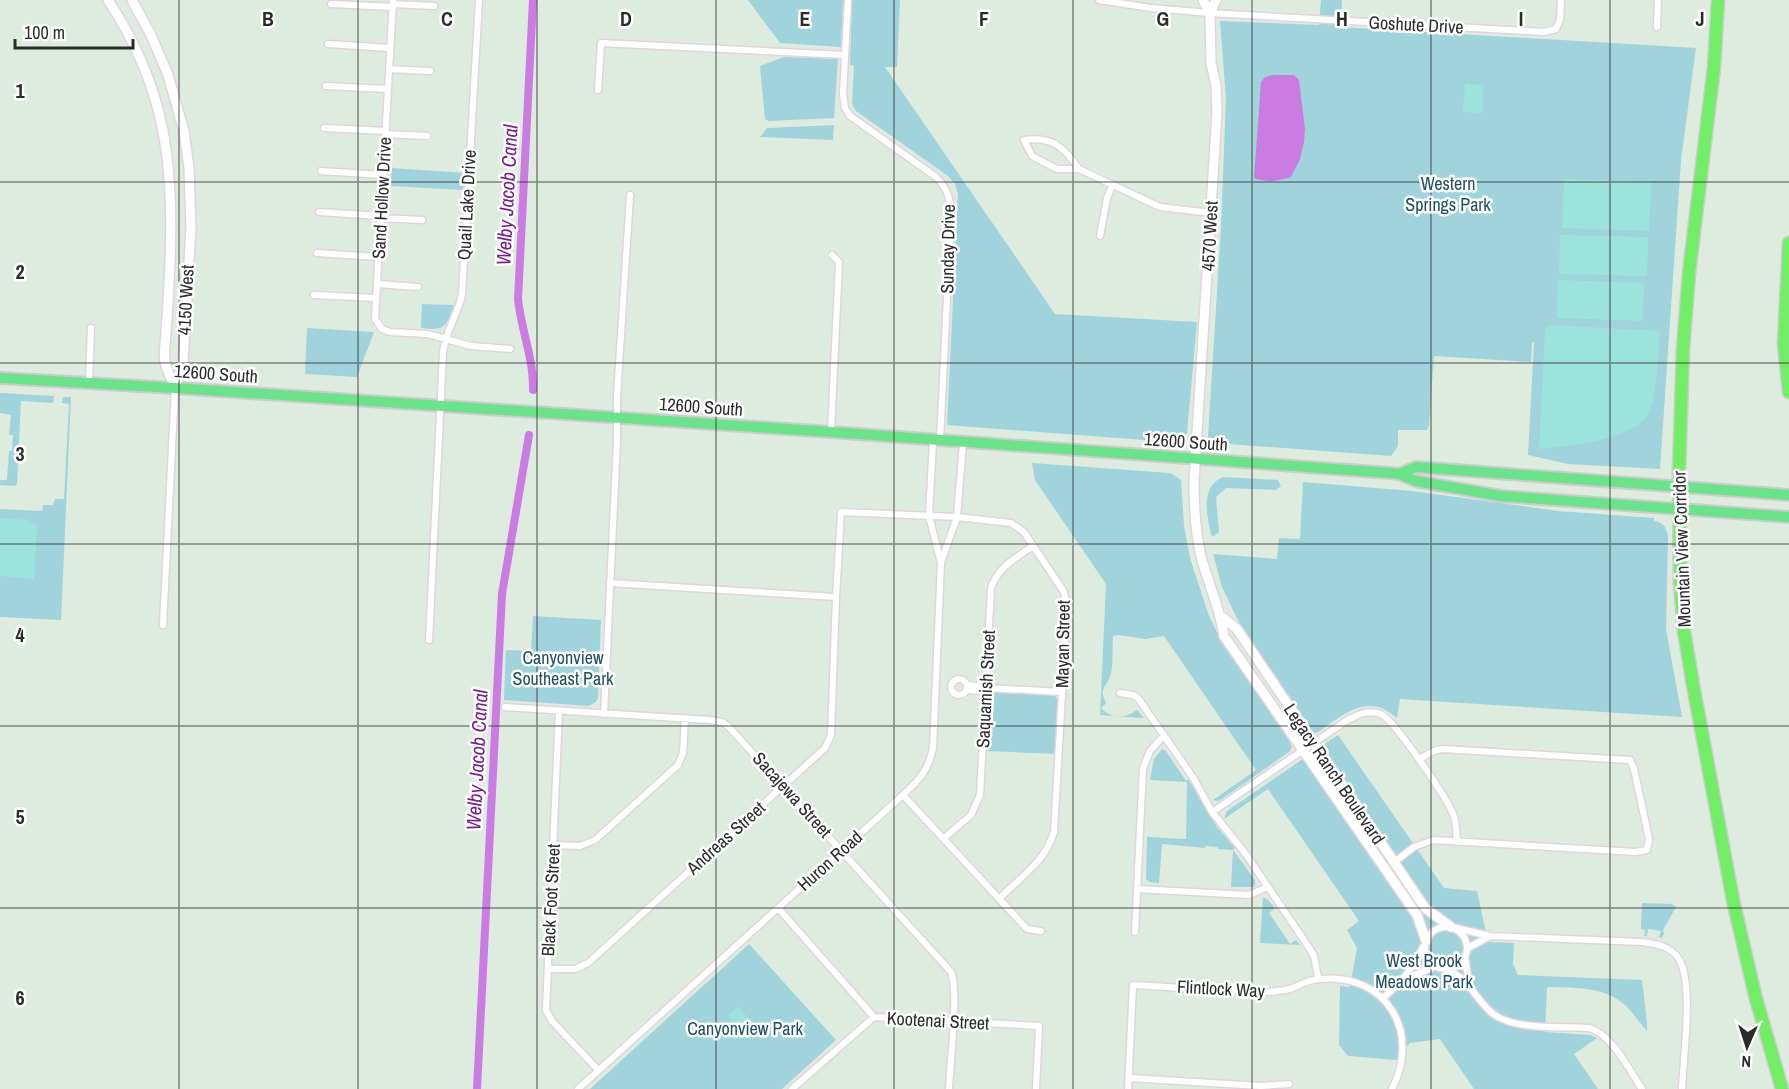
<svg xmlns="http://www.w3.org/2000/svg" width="1789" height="1089" font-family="'Archivo Narrow',sans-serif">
<rect width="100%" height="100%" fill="#deebdf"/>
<!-- green -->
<path fill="#a0d3dc" d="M748,0H845L843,3L841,47L780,43Z
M852,0H900L897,67H885L1055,314L1197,322L1187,433C1183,440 1179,441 1171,442L947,425L958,194L955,184L948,176L856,111L852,104L854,66L850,65Z
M1321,0H1342L1341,27L1696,48L1681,160L1660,469L1568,464L1528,455L1534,343L1532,342L1531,362L1434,356L1429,426L1427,430H1398V446L1391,456L1215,443L1208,437L1221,228L1226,98L1220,21L1319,25Z
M784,57L838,59L834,118L769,121L765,119L760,66Z
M834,125L833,140L760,137L767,128Z
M392,168L465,173L464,190L390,186Z
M422,304L454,305C446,327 445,331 421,328Z
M307,328L374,332L357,377L305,374Z
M0,393L54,396L53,403L21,401L17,484L15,486L0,485V480H7L9,451H12L13,435H9L11,415L0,413Z
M63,397H71L61,620L0,617V509L42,511L43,505H53L55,499H64L69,404L62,403Z
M1032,463L1170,473L1181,480L1184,526L1190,558L1209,616L1219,636L1290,742L1292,747L1289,752L1219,801L1213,800L1256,770L1164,636L1145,639L1119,635L1113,636C1112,648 1114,665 1110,676C1107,687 1098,688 1106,703L1101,708C1112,719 1125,719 1137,710L1144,718L1100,715L1106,584L1035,480Z
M1223,477L1278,480L1281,486L1276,490L1226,488L1216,497L1219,532L1213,537L1211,535C1207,515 1200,486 1223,477Z
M1303,482L1412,491L1558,511L1654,518V521C1663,522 1666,527 1668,536L1666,629L1682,717L1400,699L1397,718C1367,692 1345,714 1318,732L1314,733L1241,627L1222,587L1213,554L1277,559L1279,538L1300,539Z
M533,616L601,620L598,698L596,702L589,706L504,700L506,650L531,651Z
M993,692L1055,696L1058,700L1056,754L987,751L989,697Z
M1338,735L1444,888L1477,891L1488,942L1514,943L1513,964L1518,975L1642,980L1647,1022V1031C1640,1023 1633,1013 1625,1005C1603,986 1575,988 1547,987L1545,1032L1590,1035L1597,1038L1574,1054L1598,1089H1474L1440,1039L1410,1043L1396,1060L1348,1056L1339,1045L1340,986L1350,987L1357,948L1347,930L1359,921L1268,789L1224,819L1227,811Z
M1162,749L1166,751L1186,781L1188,779L1217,827L1235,848L1233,850L1255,880V885L1253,887H1231L1233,850L1218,849L1217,847L1205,846V848L1162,844L1159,883L1150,882L1146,879L1147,837L1186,839L1187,782L1150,780L1154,759Z
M1263,897L1268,900L1275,908L1269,913L1290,944L1296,940L1300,945L1260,943Z
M1642,903L1672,904L1676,907L1663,930L1664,934L1662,938L1659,937L1661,931L1648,929L1647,936H1644L1645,930L1641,929Z
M749,944L836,1040L782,1089H590Z"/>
<!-- pitch -->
<path fill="#9de3dd" d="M1465,84L1484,85L1482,113L1463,112Z
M1564,179L1651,182L1649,231L1562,228Z
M1560,235L1648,237L1647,276L1559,274Z
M1558,280L1644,283L1643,321L1557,318Z
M1550,325L1660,331C1658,352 1657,398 1648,414C1632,441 1566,446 1539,449L1545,330Z
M0,518L29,520L37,527L34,579L0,576Z
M738,1007L757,1027L746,1037L728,1016Z"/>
<!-- water -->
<path fill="#ca7ce3" d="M1273,75H1294L1299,80L1305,129L1304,142L1300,159L1291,177C1278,181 1267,183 1254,178L1261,82L1265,77Z"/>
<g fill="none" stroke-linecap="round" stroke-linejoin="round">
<!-- canal -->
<path stroke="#ca7ce3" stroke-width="8" d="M533,390C534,359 521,330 518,299L533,0
M477,1089L502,594L529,435"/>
<defs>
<path id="street" d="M393,0L375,319L382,329L390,332L428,334L471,346L510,349
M848,0L843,94L845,108L850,116L936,177C948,189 951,200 951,217L940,440
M1099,0L1151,8L1210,13L1544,32L1556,29L1560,19L1561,0
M331,4L393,7
M393,4L434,6
M1657,27L1658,0
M328,44L390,48
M389,69L430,71
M326,86L388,89
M598,90L601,43L845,55
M324,128L386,131
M385,134L427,136
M1079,169C1064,147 1052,136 1024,140L1032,156L1057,169H1079L1160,207L1212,213
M321,171L383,175
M319,212L381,216
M380,218L422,220
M1100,236L1107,198L1113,184
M317,253L378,257
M377,284L418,287
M314,295L376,298
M89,383L91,328
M831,432L839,262L832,255
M941,562L957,517L963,443
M610,583L836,597
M163,625L175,388
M429,640L443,353C445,331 458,315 462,294L479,0
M951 687a8 8 0 1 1 16 0a8 8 0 1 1-16 0Z
M967,685L979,686L986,688L1062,692
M967,690L980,691L986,688
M1120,693L1133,695L1138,698L1194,779L1212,812L1245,853L1310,949L1314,956L1318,978
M505,707L709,720L722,722L729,727L951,972C959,990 950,1065 949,1089
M559,711L546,1010L552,1021L598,1070
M604,714L617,441V397L630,195
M903,795L1027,929L1041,931
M1212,812L1346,721C1357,715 1368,709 1381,714C1394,720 1447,798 1453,814C1457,822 1456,833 1457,842
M944,838L971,815L980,795L991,588C998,567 1016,558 1033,546
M553,845L580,846L595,840L678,765L683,753L685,719
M1393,863L1414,847L1433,840L1635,852L1647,850L1649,839L1634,769L1630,760L1443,749L1436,750L1419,759
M1137,889L1249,895L1268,887
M778,908L874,1017L1039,1026L1036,1089
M1425 948a21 21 0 1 1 42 0a21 21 0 1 1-42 0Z
M1456,928L1490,936L1642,942C1656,944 1671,946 1679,959C1694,984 1683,1059 1682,1089
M1135,932L1143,768L1150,751L1164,735
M1468,948L1490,936
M1465,957L1469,985
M548,969H575L588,963L825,748L831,735L836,597L841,512L957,517L1011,523L1024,532L1064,592L1067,607L1054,832C1044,864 1021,876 999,899
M1444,969C1467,975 1475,999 1492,1013C1514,1031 1562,1026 1589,1028C1611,1033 1630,1071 1642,1089
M1403,980L1436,966
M1383,998C1400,984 1414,967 1423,947
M1129,1078L1261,1086L1289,1084
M578,1089L903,795C920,779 928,771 933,748L941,563L929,516L933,441
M792,1089L874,1017
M1128,1089L1133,985C1176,987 1220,992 1262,992C1271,992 1281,991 1290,989C1300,985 1310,979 1320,979C1387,973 1421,1032 1392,1089"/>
<path id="secondary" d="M108,0C165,86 174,162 170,262C169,285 168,308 166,331C166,340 163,353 165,362C167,371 172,380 175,388
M132,0L151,35L168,75L184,131L189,168L191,228L183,362L175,388
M1203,0L1210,13L1211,63L1216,85L1217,112L1194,481C1194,507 1195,534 1202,560C1209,585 1220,609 1224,636L1417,915L1426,941
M1210,13L1216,0
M1221,616L1237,629L1425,908L1451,927"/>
<path id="primary" d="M0,378L175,388L831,432L1390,473L1399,474L1416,481L1501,496L1789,517
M1399,474L1416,467L1789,495"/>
<path id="highway" d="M1718,0L1714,67L1689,273L1683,349L1679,471L1680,582L1684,631L1693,685L1733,900L1755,995L1782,1089
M1789,243L1784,344L1789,392"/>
</defs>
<!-- street casing -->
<use href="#street" stroke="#e2d4de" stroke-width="9"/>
<!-- secondary casing -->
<use href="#secondary" stroke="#e2d4de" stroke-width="12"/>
<!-- primary casing -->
<use href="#primary" stroke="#ccc" stroke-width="14"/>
<!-- highway casing -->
<use href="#highway" stroke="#ccc" stroke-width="15"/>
<!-- street -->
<use href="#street" stroke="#fff" stroke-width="6"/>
<!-- secondary -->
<use href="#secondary" stroke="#fff" stroke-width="9"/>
<!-- primary -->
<use href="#primary" stroke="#6ce38a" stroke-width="10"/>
<!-- highway -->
<use href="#highway" stroke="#71ee66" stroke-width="12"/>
</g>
<!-- grid -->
<path fill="none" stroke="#2b2b2b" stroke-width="1.5" stroke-opacity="0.55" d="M179,0V1089M358,0V1089M537,0V1089M716,0V1089M894,0V1089M1073,0V1089M1252,0V1089M1431,0V1089M1610,0V1089M0,182H1789M0,363H1789M0,544H1789M0,726H1789M0,908H1789"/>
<g text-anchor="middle" stroke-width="5" stroke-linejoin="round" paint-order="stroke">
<!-- street labels -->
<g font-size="18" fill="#2b2b2b" stroke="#fff">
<text transform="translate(1416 25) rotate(3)" y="6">Goshute Drive</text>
<text transform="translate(382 198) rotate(-87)" y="6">Sand Hollow Drive</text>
<text transform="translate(467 205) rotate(-87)" y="6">Quail Lake Drive</text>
<text transform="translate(1210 236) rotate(-87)" y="6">4570 West</text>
<text transform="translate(948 249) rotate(-89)" y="6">Sunday Drive</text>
<text transform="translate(186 300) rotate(-87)" y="6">4150 West</text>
<text transform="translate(216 374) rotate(4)" y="6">12600 South</text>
<text transform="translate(701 407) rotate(4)" y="6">12600 South</text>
<text transform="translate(1186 442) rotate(4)" y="6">12600 South</text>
<text transform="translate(1682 549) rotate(-92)" y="6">Mountain View Corridor</text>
<text transform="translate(1063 644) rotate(-89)" y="6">Mayan Street</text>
<text transform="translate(986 689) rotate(-87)" y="6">Saquamish Street</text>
<text transform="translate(1334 774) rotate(56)" y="6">Legacy Ranch Boulevard</text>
<text transform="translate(792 795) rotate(48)" y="6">Sacajewa Street</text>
<text transform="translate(726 838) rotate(-42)" y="6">Andreas Street</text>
<text transform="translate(830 861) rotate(-42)" y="6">Huron Road</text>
<text transform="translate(551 900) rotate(-87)" y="6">Black Foot Street</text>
<text transform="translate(1221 989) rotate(3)" y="6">Flintlock Way</text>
<text transform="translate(938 1021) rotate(3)" y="6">Kootenai Street</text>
</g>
<!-- park labels -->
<g font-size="18" fill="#214f61" stroke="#fff">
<text x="1448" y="190">Western<tspan x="1448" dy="21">Springs Park</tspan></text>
<text x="563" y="664">Canyonview<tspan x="563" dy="21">Southeast Park</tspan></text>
<text x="1424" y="967">West Brook<tspan x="1424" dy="21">Meadows Park</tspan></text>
<text x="745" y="1035">Canyonview Park</text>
</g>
<!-- water labels -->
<g font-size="20" font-style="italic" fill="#7c1b8f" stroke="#fff">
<text transform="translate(507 195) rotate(-87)" y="7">Welby Jacob Canal</text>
<text transform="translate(477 760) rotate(-87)" y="7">Welby Jacob Canal</text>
</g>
</g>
<g font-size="20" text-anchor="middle" font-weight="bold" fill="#2b2b2b" stroke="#fff" stroke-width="5" stroke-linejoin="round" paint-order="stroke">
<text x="268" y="26">B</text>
<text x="447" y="26">C</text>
<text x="626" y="26">D</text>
<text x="805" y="26">E</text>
<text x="984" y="26">F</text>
<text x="1163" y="26">G</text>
<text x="1342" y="26">H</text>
<text x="1521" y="26">I</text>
<text x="1700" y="26">J</text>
<text x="20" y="98">1</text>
<text x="20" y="279">2</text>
<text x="20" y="461">3</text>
<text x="20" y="642">4</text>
<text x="20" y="824">5</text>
<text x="20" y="1005">6</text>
</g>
<!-- north arrow -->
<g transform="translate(1747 1047) rotate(183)" stroke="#ffffff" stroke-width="4.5" paint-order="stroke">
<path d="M0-4.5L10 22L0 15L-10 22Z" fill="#2b2b2b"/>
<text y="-9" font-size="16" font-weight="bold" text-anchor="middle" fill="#2b2b2b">N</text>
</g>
<!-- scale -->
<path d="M15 39v9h118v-9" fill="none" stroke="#2b2b2b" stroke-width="3"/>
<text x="24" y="39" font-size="18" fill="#2b2b2b" stroke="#ffffff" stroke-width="4.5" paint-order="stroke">100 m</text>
</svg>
